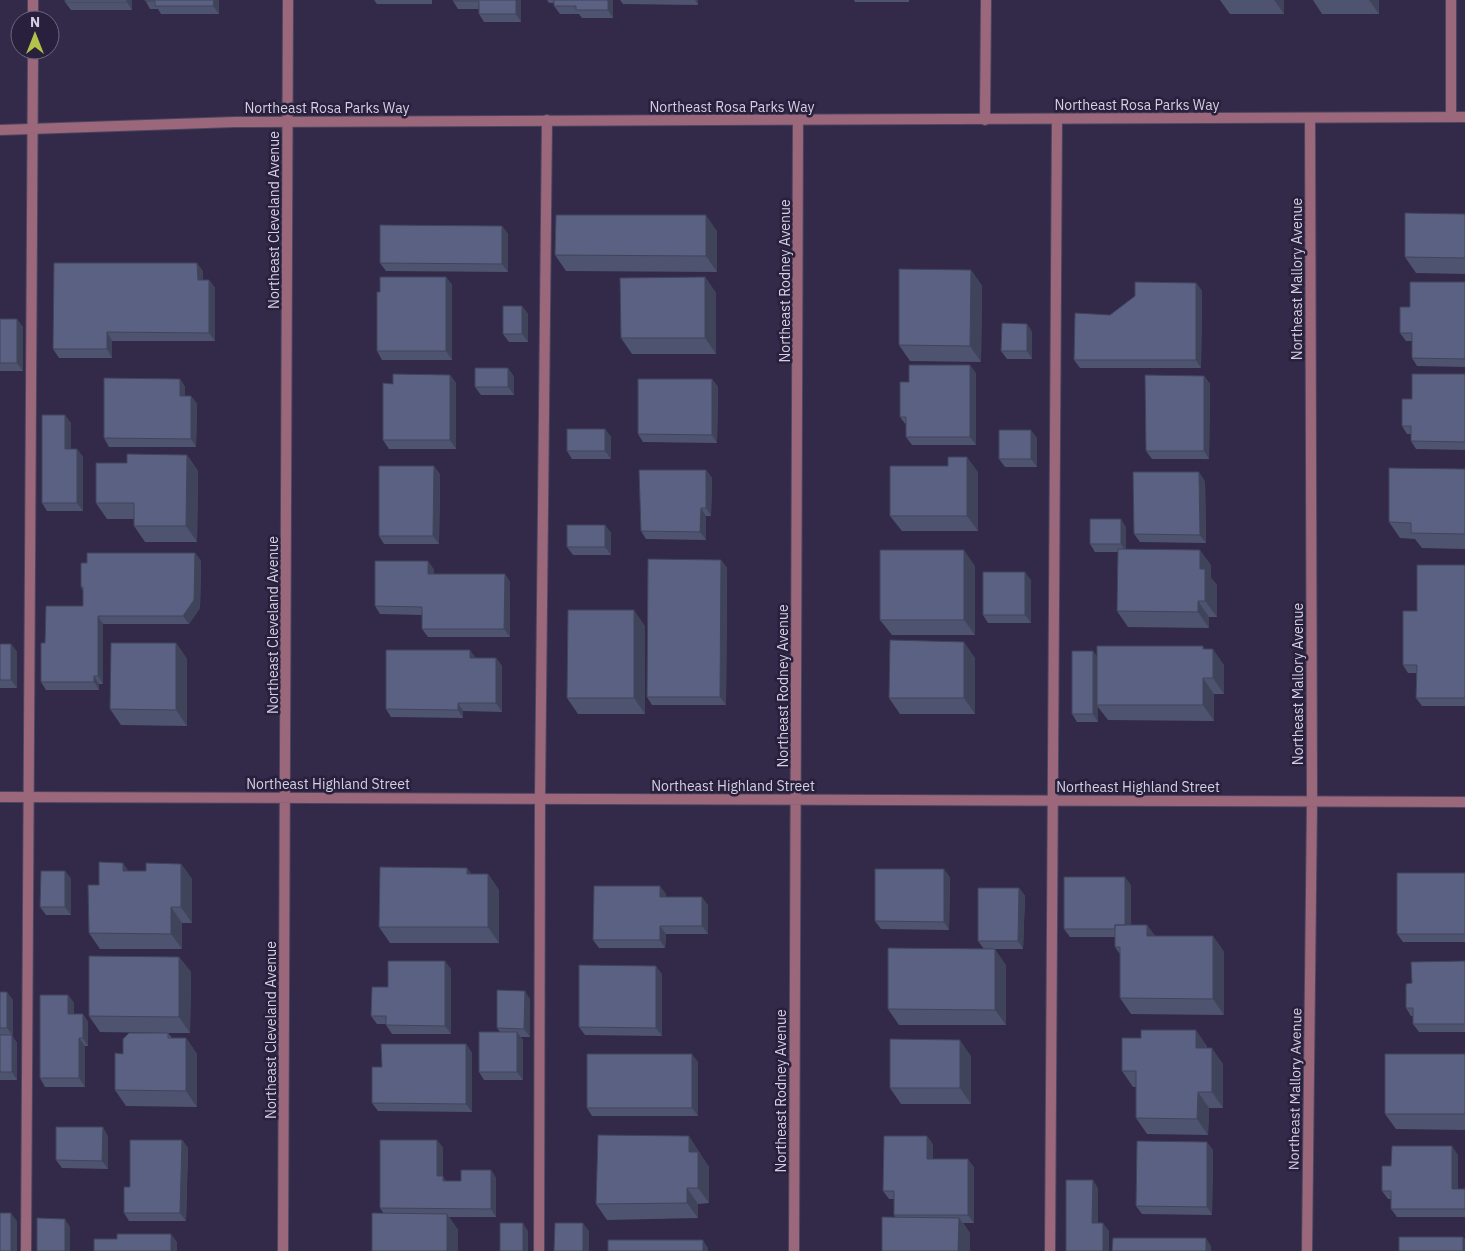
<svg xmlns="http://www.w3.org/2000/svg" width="1465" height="1251" font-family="'IBM Plex Sans',sans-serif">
<rect width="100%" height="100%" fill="#322a48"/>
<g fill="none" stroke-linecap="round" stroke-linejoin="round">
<defs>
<path id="service" d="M33,20V0
M26,1251L33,50
M539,1251L540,798L547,120
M1050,1251L1057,119"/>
<path id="minor" d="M1451,117V0
M985,120L986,0
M0,797L1465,802
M283,1251L288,0
M794,1251L798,120
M1307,1251L1312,801L1310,118"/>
<path id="tertiary" d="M0,130L235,122L1465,117"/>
</defs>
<!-- service casing -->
<use href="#service" stroke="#4c4561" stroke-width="12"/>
<!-- minor casing -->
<use href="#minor" stroke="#4c4561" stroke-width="12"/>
<!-- tertiary casing -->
<use href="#tertiary" stroke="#4c4561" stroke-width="12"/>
<!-- service -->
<use href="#service" stroke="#9a687a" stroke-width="10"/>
<!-- minor -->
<use href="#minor" stroke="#9a687a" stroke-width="10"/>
<!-- tertiary -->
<use href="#tertiary" stroke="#9a687a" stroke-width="10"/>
</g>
<!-- wall -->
<path fill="#4e5370" d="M132,0V10H71L65,2Z
M145,0H219V14H161L158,9H150Z
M374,0H432V4H377Z
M521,0V22H484L479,14V9H458L453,1Z
M547,0H613V18H582L579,14H560L554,6V3H549Z
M620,0H698V5L623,4Z
M854,0H909V2H855Z
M1220,0H1284V14H1230Z
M1313,0H1379V14H1322Z
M1465,214V274L1416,273L1405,257Z
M502,226L508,234V272L386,271L380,263Z
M717,231V272L566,271L555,255Z
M971,270L982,286L981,362L910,361L899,345Z
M203,271V280H209L215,288V341H112V358H59L53,349Z
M446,277L452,285V360H382L377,351L380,292Z
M705,277L716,293V354H632L621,338Z
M1465,282V367L1417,366L1412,358V341H1406L1400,333L1410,307Z
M1196,283L1202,291L1201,368H1080L1074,360Z
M522,306L528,314V342H509L503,334Z
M0,319L23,327V371H0Z
M1027,324L1032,332V359H1007L1001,351Z
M508,368L514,377V395H481L475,387Z
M976,373V445H912L906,437V425L900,417L909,382Z
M1465,374V450L1416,449L1411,441V434H1407L1402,426L1412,399Z
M450,375L456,383V449H389L383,440L393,384Z
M1204,376L1210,384L1209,459H1152L1146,451Z
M180,379L185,387V396H191L197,404L196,447H109L104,438Z
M712,379L718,387L717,443L643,442L638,434Z
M71,423V449H77L83,457V511H47L42,503Z
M605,429L611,437V459H572L567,451Z
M1037,438V467H1005L999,459Z
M187,455L198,471L197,542H145L134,526V519H107L96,503L127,463Z
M948,466L978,472V531H902L890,516Z
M1465,469V549L1422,548L1415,539L1400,538L1389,522Z
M706,470L712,478L711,516H706V540L646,539L641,531Z
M440,474L439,544H384L379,536Z
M1205,481L1206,543L1140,542L1134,534Z
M605,525L611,533V555H573L567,547Z
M1126,527V549L1211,565V578L1217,585V617H1209V628L1128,627L1117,611L1118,552H1095L1090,544Z
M195,553L201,561L200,608L189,624H103V684H99V690H46L41,682L45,643L83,606V591L81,587L87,563Z
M721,560L727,568L726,705H652L647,697Z
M428,561L434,570V574H505L510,582V637H428L422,629V615L380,614L375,606Z
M1465,565V706H1422L1416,698V673H1408L1403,665L1417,611Z
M975,566V635H892L880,620Z
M1031,580V623H988L983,615Z
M645,626V714H578L567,698Z
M176,643L187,659V726L121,725L110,709Z
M0,644H11L17,652V688H0Z
M1203,646L1204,649L1224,665V694H1214V721L1108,720L1098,707V722H1077L1072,714L1093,651L1097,657Z
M476,658H496L502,666V712L463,711V718L391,717L386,709Z
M975,658V714H900L889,698Z
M181,864L192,879V923H182V949H100L89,933L99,885L129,871H146Z
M467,868L471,874H488L499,890V943H390L379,927Z
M65,871L71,879V915H46L40,907Z
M1465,873V942H1403L1397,934Z
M950,877L949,930L881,929L875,921Z
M1131,885V925H1147L1155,936H1213L1224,952V1015L1131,1014L1120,998V954L1115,947V937H1070L1064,929Z
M1019,888L1025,896L1023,949H984L978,941Z
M666,894V897L708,905V934H666L665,948H599L593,940Z
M179,957L191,972L190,1033H168L172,1038H186L197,1054V1107L126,1106L115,1090L161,1033L100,1032L89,1016Z
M1465,961V1032H1419L1413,1024V1016H1411L1406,1008L1412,983Z
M1006,965V1025H899L888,1009Z
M451,969V1034H392L386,1025V1024H377L371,1016L388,987Z
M662,974V1036L585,1035L579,1027Z
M0,992L13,1000L12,1036L17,1043V1080H0Z
M68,995L74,1003V1014H83L88,1022V1046H85V1087H45L40,1078Z
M530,999V1037H520L523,1040V1080H484L479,1072L500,1032L497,1028Z
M466,1044L472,1053V1112L378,1111L372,1103L382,1067Z
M1207,1046V1048L1223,1064V1108H1209L1208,1135L1147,1134L1136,1118V1087H1133L1122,1071Z
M1465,1054V1130L1396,1129L1385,1114Z
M971,1056V1104H901L890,1088Z
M698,1062V1116H592L587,1108Z
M108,1136V1169L62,1168L56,1160Z
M182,1140L188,1148L186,1221H129L124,1213L130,1187Z
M437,1140L443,1148V1177L446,1181H461L491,1170L496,1178V1217H449L458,1230V1251H372L384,1214L380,1208Z
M933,1144V1159L974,1167V1223H963L970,1233L895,1217L894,1215V1199H889L883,1191Z
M1213,1150L1212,1215L1142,1214L1136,1206Z
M700,1152V1154L709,1167V1203L698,1204V1218L607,1220L596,1204Z
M1458,1155V1189H1465V1217H1397L1391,1209V1199H1388L1382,1191L1391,1166Z"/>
<!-- shaded-wall -->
<path fill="#40445b" d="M127,0H132V10L127,2Z
M214,0H219V14L213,6Z
M516,0H521V22L516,14Z
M608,0H613V18L608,10Z
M695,0H698V5Z
M1274,0H1284V14Z
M1369,0H1379V14Z
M706,215L717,231V272L706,256Z
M502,226L508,234V272L502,264Z
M197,263L203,271V288L198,280Z
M971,270L982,286L981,362L970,346Z
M446,277L452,285V360L446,351Z
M705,277L716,293V354L705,338Z
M209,280L215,288V341L209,333Z
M1196,283L1202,291L1201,368L1196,360Z
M522,306L528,314V342L522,334Z
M17,319L23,327V371L17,363Z
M1027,324L1032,332V359L1027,351Z
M107,332L112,341V358L107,349Z
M970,365L976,373V445L970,437Z
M508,368L514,377V395L508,387Z
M450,375L456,383V449L450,440Z
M1204,376L1210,384L1209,459L1204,451Z
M180,379L185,387V404L180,396Z
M712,379L718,387L717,443L712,435Z
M191,396L197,404L196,447L191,439Z
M65,415L71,423V457L65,449Z
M605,429L611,437V459L605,451Z
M1031,430L1037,438V467L1031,459Z
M77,449L83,457V511L77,503Z
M187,455L198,471L197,542L186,526Z
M967,457L978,472V531L967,516Z
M434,466L440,474L439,544L433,536Z
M706,470L712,478L711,516L706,508Z
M1199,472L1205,481L1206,543L1200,535Z
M701,508L706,516V540L700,532Z
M1121,519L1126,527V552L1121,544Z
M605,525L611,533V555L605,547Z
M964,550L975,566V635L964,620Z
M1200,550L1211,565V578L1217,585V617L1205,601L1200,569Z
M195,553L201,561L200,608L189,624L183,616Z
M721,560L727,568L726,705L720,697Z
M428,561L434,570V582L428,574Z
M1025,572L1031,580V623L1025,615Z
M505,574L510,582V637L504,629Z
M1198,601L1209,617V628L1198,612Z
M634,610L645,626V714L634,698Z
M98,616L103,624V684L98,676Z
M964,642L975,658V714L964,698Z
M176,643L187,659V726L176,710Z
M11,644L17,652V688L11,680Z
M1203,646L1213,661V649L1224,665V694L1213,678L1203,649Z
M470,650L476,658H470Z
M1093,651L1099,659L1097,705L1098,707V722L1093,714Z
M496,658L502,666V712L496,703Z
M94,676L99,684V690L94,682Z
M1203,678L1214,694V721L1203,705Z
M458,703L463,711V718L458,710Z
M123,863L134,879L123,871Z
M181,864L192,879V923L181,907Z
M467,868L478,883L467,874Z
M944,869L950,877L949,930L944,922Z
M65,871L71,879V915L65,907Z
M488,874L499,890V943L488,927Z
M1125,877L1131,885V937L1125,929Z
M660,886L666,894V905L660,897Z
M1019,888L1025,896L1023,949L1018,941Z
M702,897L708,905V934L702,926Z
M171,907L182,923V949L171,934Z
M1147,925L1158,940L1147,936Z
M660,926L666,934L665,948L660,940Z
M1213,936L1224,952V1015L1213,999Z
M995,949L1006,965V1025L995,1010Z
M179,957L191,972L190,1033L179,1017Z
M445,961L451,969V1034L445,1026Z
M656,966L662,974V1036L656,1028Z
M525,991L530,999V1037L524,1029Z
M7,992L13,1000V1036L7,1028Z
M68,995L74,1003V1022L68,1014Z
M83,1014L88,1022V1046L83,1038Z
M1196,1030L1207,1046V1064L1196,1048Z
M517,1032L523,1040V1080L517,1072Z
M12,1035L17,1043V1080L12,1072Z
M79,1038L85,1046V1087L79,1078Z
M186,1038L197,1054V1107L186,1091Z
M960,1040L971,1056V1104L960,1088Z
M466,1044L472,1053V1112L466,1104Z
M1212,1048L1223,1064V1108L1212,1092Z
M692,1054L698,1062V1116L692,1108Z
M1198,1092L1209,1108L1208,1135L1197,1119Z
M103,1127L108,1136V1169L102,1161Z
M689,1136L709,1167V1203L698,1188L689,1152Z
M927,1136L933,1144V1167L927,1159Z
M182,1140L188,1148L186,1221L180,1213Z
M437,1140L443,1148V1177L448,1184V1189L437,1176Z
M1207,1142L1213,1150L1212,1215L1207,1207Z
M1452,1146L1458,1155V1197L1452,1189Z
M968,1159L974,1167V1223L968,1215Z
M491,1170L496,1178V1217L491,1209Z
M1093,1180L1098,1188V1231L1092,1223Z
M687,1188L698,1204V1218L687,1203Z
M11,1213L17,1221V1251H11Z
M447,1214L458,1230V1251H447Z
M959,1218L970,1233V1251H958Z
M65,1219L70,1227V1251H65Z
M523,1223L528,1231V1251H523Z
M583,1223L589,1231V1251H583Z
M1103,1223L1109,1231V1251H1103Z
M171,1234L177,1242V1251H171Z
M1463,1237L1465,1239V1251H1463Z
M1206,1238L1211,1246V1251H1206Z
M703,1240L708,1248V1251H703Z"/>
<!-- building -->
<path fill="#5b6182" stroke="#40445b" d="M65,0H127V2H65Z
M145,0H214L213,6H155V1H145Z
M453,0H516V14H479V1H453Z
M554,0H608V10H576V6H554Z
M1405,213L1465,214V258L1405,257Z
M556,215H706V256L555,255Z
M380,225L502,226V264L380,263Z
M54,263H197L198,280H209V333L107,332V349H53Z
M899,269L971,270L970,346L899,345Z
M380,277H446V351H377V292H380Z
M705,277V338H621L620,278Z
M1135,282L1196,283V360H1074L1075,313L1110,315L1135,296Z
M1410,282H1465V359L1412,358V333H1400V307H1410Z
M503,306H522V334H503Z
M0,319H17V363H0Z
M1002,323L1027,324V351H1001Z
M909,365H970V437H906V417H900V382H909Z
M475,368H508V387H475Z
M393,374L450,375V440H383V383L393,384Z
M1412,374H1465V442L1411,441V426H1402V399H1412Z
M1145,375L1204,376V451H1146Z
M104,378L180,379V396H191V439L104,438Z
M638,379H712V435L638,434Z
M42,415H65V449H77V503H42Z
M567,429H605V451H567Z
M999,430H1031V459H999Z
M127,454L187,455L186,526H134V503H96V463H127Z
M948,457H967V516H890V466H948Z
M379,466H434L433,536H379Z
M1389,468L1465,469V534L1411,533V523L1389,522Z
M639,470H706V508H701L700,532L641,531Z
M1133,472H1199L1200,535L1134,534Z
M1090,519H1121V544H1090Z
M567,525H605V547H567Z
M1118,549L1200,550V569H1205V601H1198V612L1117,611Z
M880,550H964V620H880Z
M87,553H195L194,600L183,616H98V676H94V682H41V643H45L46,606H83V587H81V563H87Z
M648,559L721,560L720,697H647Z
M375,561H428V574H505L504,629H422V607L375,606Z
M1417,565H1465V698H1416L1417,665H1403V611H1417Z
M983,572H1025V615H983Z
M568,610H634V698H567Z
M890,640L964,642V698H889Z
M111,643H176V710L110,709Z
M0,644H11V680H0Z
M1097,646H1203V649H1213V678H1203V705H1097Z
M386,650H470V658H496V703H458V710L386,709Z
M1072,651H1093V714H1072Z
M99,862L123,863V871H146V863L181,864V907H171V934L89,933L88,885H99Z
M380,867L467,868V874H488V927H379Z
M875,869H944V922L875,921Z
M41,871H65V907H40Z
M1397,873H1465V934H1397Z
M1064,877H1125V925H1115V929H1064Z
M594,886H660V897H702V926H660V940H593Z
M978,888H1019L1018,941H978Z
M1115,925H1147V936H1213V999L1120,998V947H1115Z
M888,948L995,949V1010L888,1009Z
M89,956L179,957V1017L89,1016Z
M388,961H445V1026L386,1025V1016H371L372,987H388Z
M1465,961V1024H1413V1008H1406V984L1412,983L1411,962Z
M579,965L656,966V1028L579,1027Z
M497,990L525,991L524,1029L497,1028Z
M0,992H7V1028H0Z
M40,995H68V1014H83V1038H79V1078H40Z
M1141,1030H1196V1048H1212V1092H1198L1197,1119L1136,1118V1071H1122V1038H1141Z
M479,1032H517V1072H479Z
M129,1033H168V1038H186V1091L115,1090V1053L123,1054V1039Z
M0,1035H12V1072H0Z
M890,1039L960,1040V1088H890Z
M381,1044H466V1104L372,1103V1067H382Z
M587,1054H692V1108H587Z
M1385,1054H1465V1114H1385Z
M56,1127H103L102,1161L56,1160Z
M598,1135L689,1136V1152H698V1188H687V1203L596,1204Z
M884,1136H927V1159H968V1215H894V1191H883Z
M130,1140H182L180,1213H124V1187H130Z
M380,1140H437V1176H443V1181H461V1170H491V1209L380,1208Z
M1137,1141L1207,1142V1207L1136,1206Z
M1392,1146H1452V1189H1465V1209H1391V1191H1382V1166H1391Z
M1066,1180H1093L1092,1223H1103V1251H1066Z
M0,1213H11V1251H0Z
M372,1213L447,1214V1251H372Z
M882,1217L959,1218L958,1251H882Z
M37,1218L65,1219V1251H37Z
M500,1223H523V1251H500Z
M555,1223H583V1251H554Z
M117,1234H171V1251H94V1239H117Z
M1399,1237H1463V1251H1399Z
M1113,1238H1206V1251H1112Z
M608,1240H703V1251H608Z"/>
<g text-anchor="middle" stroke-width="5" stroke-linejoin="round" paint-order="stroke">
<!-- street labels -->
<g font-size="14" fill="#d4d0e3" stroke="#28203d">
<text x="1137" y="110">Northeast Rosa Parks Way</text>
<text x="732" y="112">Northeast Rosa Parks Way</text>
<text x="327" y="113">Northeast Rosa Parks Way</text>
<text transform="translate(274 220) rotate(-90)" y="5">Northeast Cleveland Avenue</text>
<text transform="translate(1297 279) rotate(-90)" y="5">Northeast Mallory Avenue</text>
<text transform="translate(785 281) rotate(-90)" y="5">Northeast Rodney Avenue</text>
<text transform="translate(273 625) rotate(-90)" y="5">Northeast Cleveland Avenue</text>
<text transform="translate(1298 684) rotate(-90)" y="5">Northeast Mallory Avenue</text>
<text transform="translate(783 686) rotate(-90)" y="5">Northeast Rodney Avenue</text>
<text x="328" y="789">Northeast Highland Street</text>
<text x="733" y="791">Northeast Highland Street</text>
<text x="1138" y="792">Northeast Highland Street</text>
<text transform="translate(271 1030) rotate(-90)" y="5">Northeast Cleveland Avenue</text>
<text transform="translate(1295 1089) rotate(-89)" y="5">Northeast Mallory Avenue</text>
<text transform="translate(781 1091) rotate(-90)" y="5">Northeast Rodney Avenue</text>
</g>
</g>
<!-- north arrow -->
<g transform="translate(35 35)"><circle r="24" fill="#28203d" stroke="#6d667f"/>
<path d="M0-4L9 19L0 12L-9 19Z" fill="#b3c24b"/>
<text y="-8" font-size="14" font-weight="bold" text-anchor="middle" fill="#d4d0e3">N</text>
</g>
</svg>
